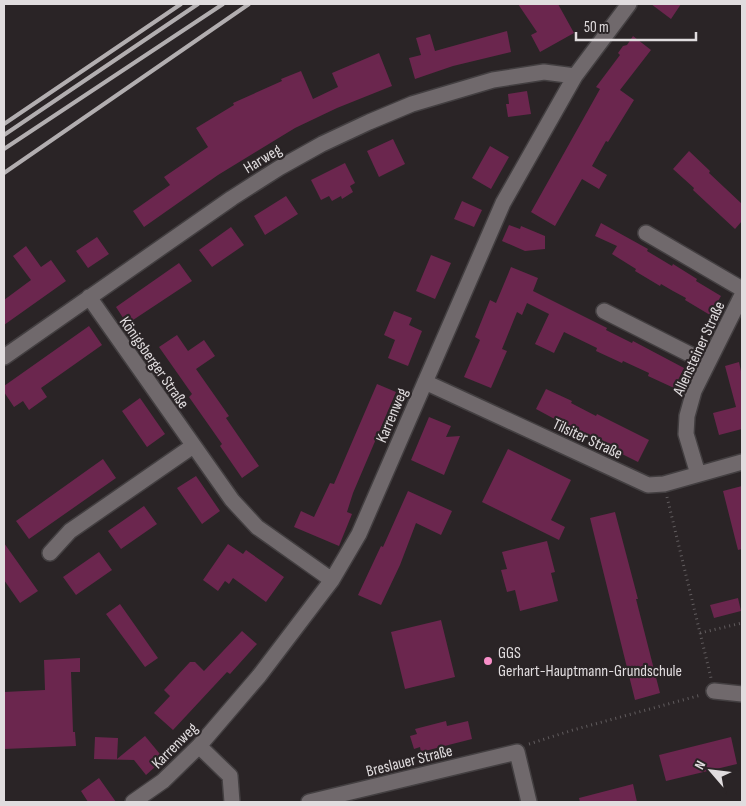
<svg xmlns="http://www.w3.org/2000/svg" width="746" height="806" font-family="'Sofia Sans Condensed',sans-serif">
<rect width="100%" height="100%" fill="#2a2426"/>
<!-- building -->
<path fill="#6b264e" d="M518,4H558L574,33L540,52L531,35L537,32Z
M651,4H681L671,19Z
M507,31L511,52L453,66L415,79L409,58L421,55L416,38L430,34L435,51Z
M633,36L651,50L620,90L634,100L608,142L606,141L592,166L607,175L599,189L582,179L555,226L531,212L600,89L596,87L620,55L618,53L623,46L627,45Z
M379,53L392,86L337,108L295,128L218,175L144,227L133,211L170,185L164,177L208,147L196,128L234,105L233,103L282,81L281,79L301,71L313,99L338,87L332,73Z
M527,91L531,114L508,117L506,104H509L508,94Z
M393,139L405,164L379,177L367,151Z
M490,146L509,157L491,189L472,178Z
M689,151L710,171L709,173L742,204V221L735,229L693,190L694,188L673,169Z
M345,163L355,183L350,186L353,192L342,199L341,196L332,201L329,196L321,200L311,180Z
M286,196L298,214L265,235L254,216Z
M462,201L482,210L474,227L454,219Z
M601,223L648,249L647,251L672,266L673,264L697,279L696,281L721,296L710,315L685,300L686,298L673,291L661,284L660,286L635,271L636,269L612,254L617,246L595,236Z
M509,225L520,229L521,226L545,236V249L525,251L502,241Z
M231,227L244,245L212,267L199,250Z
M97,237L109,254L88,268L76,251Z
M26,246L41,267L51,260L66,281L4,325V300L31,280L13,256Z
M431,255L451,263L435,299L416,291Z
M179,263L192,281L127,324L116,307Z
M511,267L538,278L533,291L607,328L606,330L632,343L633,341L684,368L674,388L648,376L649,373L623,361L622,363L596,351L597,348L564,332L554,353L535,344L549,314L527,303L522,315L517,312L502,349L507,351L491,388L464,377L480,340L475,337L490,300L496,303Z
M394,311L412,318L409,325L422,331L408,366L388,358L395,340L384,335Z
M89,326L102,345L41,388L47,397L29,410L23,401L14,407L4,392V386Z
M177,335L188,351L204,340L215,356L196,369L229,416L226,418L259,466L242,478L220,446L222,444L189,397L192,394L159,347Z
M739,362L742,376V429L719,435L713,413L736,407L725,366Z
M377,384L396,392L353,493L347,512L352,514L339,546L294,527L301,511L314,517L330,483L334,484Z
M546,389L572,401L571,403L596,416L597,414L649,440L638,462L612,449L613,447L587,434L586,436L536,409Z
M140,398L165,434L147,447L122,411Z
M429,417L451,426L446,437L460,436L444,475L411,460Z
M508,449L571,480L551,520L565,527L559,540L482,502Z
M103,459L116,478L29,539L16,521Z
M196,476L220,511L202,524L177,488Z
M742,486V549L738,550L723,491Z
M408,491L452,511L441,535L416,523L400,565L381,605L358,595L381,546L383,547Z
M144,506L157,524L121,549L108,531Z
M615,512L638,599H636L660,693L635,700L590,518Z
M547,541L555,572L551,573L558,601L520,611L515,590L507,592L501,570L507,569L502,552Z
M4,543L38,591L20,603L4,580Z
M228,544L243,554L246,550L284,577L266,602L233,578L229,584L225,581L218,591L203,580Z
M99,552L112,570L76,595L63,577Z
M738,598L741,611L714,618L710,605Z
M120,604L158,658L145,667L106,614Z
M441,620L455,677L405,689L391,632Z
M242,631L257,644L230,674L227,672L173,730L154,713L170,696L164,690L190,662H195L204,671Z
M80,658V672H71L73,732H75L76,746L4,749V692L45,690L44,660Z
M446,721L447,726L468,721L472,739L421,752L420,747L414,749L410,736L417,734L415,729Z
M145,736L164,759L146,775L134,760L94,759L95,737L118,738L117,759Z
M731,737L737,764L666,781L659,755Z
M99,778L116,802H88L81,791Z
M633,784L637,802H580L579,798Z"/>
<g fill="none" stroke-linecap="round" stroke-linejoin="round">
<defs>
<path id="minor" d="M646,233L742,289
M89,297L232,500L257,527L332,580
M604,311L707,363
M4,357L232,198L279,168L322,144L369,122L412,104L493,80L544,72L575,76
M425,382L648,485L664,484L742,462
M698,474L686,434L687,416L694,391L742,295
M50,553L70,531L193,446
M714,691L742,694
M199,746L230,776L232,802
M133,802L163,781L199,746L259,676L332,580L359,534L503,203L575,76L629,4
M309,802L517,752L529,802"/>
</defs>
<!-- minor casing -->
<use href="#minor" stroke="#433f41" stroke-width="18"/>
<!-- path -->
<path stroke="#615c5e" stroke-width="3" stroke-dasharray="1 4" stroke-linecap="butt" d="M667,497L711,678
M700,633L742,623
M529,744L573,730L701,695"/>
<!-- minor -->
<use href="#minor" stroke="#70696c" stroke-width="15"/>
<!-- rail -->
<path stroke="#b2aeb0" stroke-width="4" d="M4,124L181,4
M4,135L198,4
M4,149L223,4
M4,173L249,4"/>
</g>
<!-- markers -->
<circle fill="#f98fc9" stroke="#2a2426" stroke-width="2" cx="488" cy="661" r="5"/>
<g text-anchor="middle" stroke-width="4.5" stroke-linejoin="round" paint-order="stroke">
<!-- street labels -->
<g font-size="16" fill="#e0dcde" stroke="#2a2426">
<text transform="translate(262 158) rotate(-31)" y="6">Harweg</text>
<text transform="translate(698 348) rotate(-65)" y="6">Allensteiner Straße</text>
<text transform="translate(155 362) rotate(55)" y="6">Königsberger Straße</text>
<text transform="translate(391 415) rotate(-67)" y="6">Karrenweg</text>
<text transform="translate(588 438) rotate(25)" y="6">Tilsiter Straße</text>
<text transform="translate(174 745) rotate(-45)" y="6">Karrenweg</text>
<text transform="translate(409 760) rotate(-14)" y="6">Breslauer Straße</text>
</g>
<!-- poi labels -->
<g font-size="16" fill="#e0dcde" stroke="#2a2426" text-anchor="start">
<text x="498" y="658">GGS<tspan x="498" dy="18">Gerhart-Hauptmann-Grundschule</tspan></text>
</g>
</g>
<!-- border -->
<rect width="746" height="806" fill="none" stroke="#e0dcde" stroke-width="10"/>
<!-- north arrow -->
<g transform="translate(711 771) rotate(298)" stroke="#2a2426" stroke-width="4" paint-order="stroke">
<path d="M0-4L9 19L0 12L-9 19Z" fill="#e0dcde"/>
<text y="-8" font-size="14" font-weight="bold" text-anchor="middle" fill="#e0dcde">N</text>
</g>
<!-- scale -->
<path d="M576 32v8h120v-8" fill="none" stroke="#e0dcde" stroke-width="2.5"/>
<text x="584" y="32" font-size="15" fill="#e0dcde" stroke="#2a2426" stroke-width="4" paint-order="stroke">50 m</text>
</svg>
